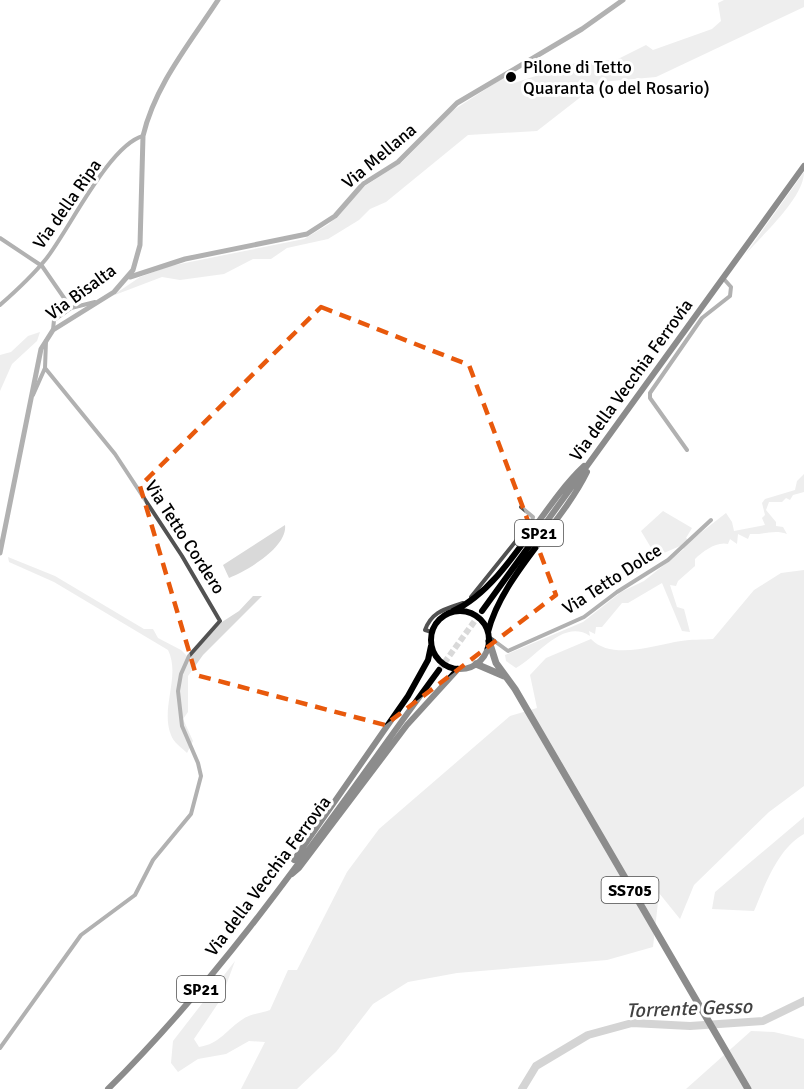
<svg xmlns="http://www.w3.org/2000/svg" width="804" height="1089" font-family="Signika,sans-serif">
<rect width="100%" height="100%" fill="#fff"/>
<!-- green -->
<path fill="#d9d9d9" d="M724,0H804V7L656,77L600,82L537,131L468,135L386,202L370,209L359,220L328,239L287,248L271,259H253L224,274L180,280L162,277L112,296L140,277L170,266L304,239L329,224L365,186L402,162L452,111L503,78L511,84L582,61L616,60L646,45L653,50L712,29L721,21L718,3Z
M804,172C804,198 762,235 745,255Z
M40,332L37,341L12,364L0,391V355L11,352L28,336Z
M804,474V492L793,495L790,500L786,498L782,502H769L766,510L776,522V526L783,527L787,534C774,529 764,535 750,534L748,539L738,534L737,544L730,539L728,544C717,541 703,551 695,559V566L678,581L676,586L670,585L677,607L684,609L690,632L682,631L662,583L628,603H622L602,627H596L595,634L589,631L590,636C563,618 537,657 516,668L506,661L505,655L583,622L621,592L644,581L684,549L680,546L657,556L635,574L631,570L653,551L641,531L663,511L692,528L686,538L690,541L726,513L732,522L734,531L765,525L762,518L765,515L762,503L765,499L795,490L797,481Z
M285,525C288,547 247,571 229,578L223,565Z
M8,557L55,576L144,629H153L158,638L181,650L189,658L222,622L239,611L253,596H262L203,655L188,676V712L183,719L193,741L187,753C182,748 173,742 171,735C160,708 181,676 168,650L54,582L9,562Z
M804,570V786L769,812L694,885L680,919L659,893L653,947L607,960L457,973L408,982L373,1004L336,1052L297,1089H241L265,1042L249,1041L226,1054L198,1059L178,1072L171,1063L173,1041L235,961L221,999L194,1039L199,1047C220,1044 227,1029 243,1019C250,1014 262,1013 270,1010L288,970H297L347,872L379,829L510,716L537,708L530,675L546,658L591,639C612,661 655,645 681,641C692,639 702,640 713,639L754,590L781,573Z
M804,817V834C778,848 765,885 754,911L712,909L715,892Z
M751,1031L774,1032L804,1039V1089H686Z"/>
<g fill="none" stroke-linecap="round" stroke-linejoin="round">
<!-- river -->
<path stroke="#a0a0a0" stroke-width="8" d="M522,1089L536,1066L588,1035L632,1023L690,1026L763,1021L804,1001"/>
<!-- primary-tunnel -->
<path stroke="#d9d9d9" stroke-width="6" stroke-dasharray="6 3" stroke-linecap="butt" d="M439,670L482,611"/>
<!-- minor -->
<path stroke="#525252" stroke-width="4" d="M0,238L42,266L71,308
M0,305C16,291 33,275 46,259C69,230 109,145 143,136
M53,330L54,320L71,308L95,302
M33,395L45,368
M687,450L650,398V393L702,318L730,296L731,287L723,278
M471,597L532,521L533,517L521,507
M432,632L425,630C432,611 446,609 463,603
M489,637L508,651L584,617L617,592L668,560L711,520
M0,1048L81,935L135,895L153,860L191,814L201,776L198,763L182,726L178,691L181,674L189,656L220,621L182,556L115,454L45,368L46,341"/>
<!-- tertiary -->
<path stroke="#525252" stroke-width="5" d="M130,277L185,259L307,234L335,216L363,184L398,162L457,103L582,29L623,0
M0,553L41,349L53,330L114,292L133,270L140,245L143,136C155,85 190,43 218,0"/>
<!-- primary -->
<path stroke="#000" stroke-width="6" d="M431 640a29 29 0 1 1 58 0a29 29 0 1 1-58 0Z
M453,611C506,587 540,507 584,466
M482,611L804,166
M488,632C502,576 561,525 587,472
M294,860L408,696L428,660L431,646
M292,874L299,868L407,725L458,669
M108,1089C235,963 334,813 439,670"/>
<!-- trunk -->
<path stroke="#000" stroke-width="7" d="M489,641L496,663L515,689L748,1089
M476,664L504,676"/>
</g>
<!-- marked area -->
<path d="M0 0H804V1089H0ZM321,307L469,365L556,595L385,725L196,675L140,486Z" fill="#fff" fill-opacity=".55" fill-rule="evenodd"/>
<path fill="none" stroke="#e8590c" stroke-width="4.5" stroke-dasharray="12 8" stroke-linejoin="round" d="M321,307L469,365L556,595L385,725L196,675L140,486Z"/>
<!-- markers -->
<circle fill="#000" stroke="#fff" stroke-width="2" cx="511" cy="77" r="6"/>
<g text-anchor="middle" stroke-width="6" stroke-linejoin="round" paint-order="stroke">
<!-- shield labels -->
<g fill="#fff" stroke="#4c4c4c" stroke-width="1.5">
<rect x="515" y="520" width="48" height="26" rx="4.5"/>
<rect x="601.5" y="877" width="57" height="26" rx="4.5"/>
<rect x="177" y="976" width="48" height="26" rx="4.5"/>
</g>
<g font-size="16" font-weight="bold" fill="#000">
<text x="539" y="539">SP21</text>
<text x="630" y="896">SS705</text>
<text x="201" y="995">SP21</text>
</g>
<!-- poi labels -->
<g font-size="18" fill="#000" stroke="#fff" text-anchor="start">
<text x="523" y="73">Pilone di Tetto<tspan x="523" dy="21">Quaranta (o del Rosario)</tspan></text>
</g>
<!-- street labels -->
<g font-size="18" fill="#000" stroke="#fff">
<text transform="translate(379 156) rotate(-40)" y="6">Via Mellana</text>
<text transform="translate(67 204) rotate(-55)" y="6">Via della Ripa</text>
<text transform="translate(81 292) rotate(-36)" y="6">Via Bisalta</text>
<text transform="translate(631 380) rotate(-54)" y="6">Via della Vecchia Ferrovia</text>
<text transform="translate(185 537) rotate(57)" y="6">Via Tetto Cordero</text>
<text transform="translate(612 579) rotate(-33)" y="6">Via Tetto Dolce</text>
<text transform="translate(268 876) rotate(-53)" y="6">Via della Vecchia Ferrovia</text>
</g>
<!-- water labels -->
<g font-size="20" font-style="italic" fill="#414141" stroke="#fff">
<text transform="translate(689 1008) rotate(-2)" y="7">Torrente Gesso</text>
</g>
</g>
</svg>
